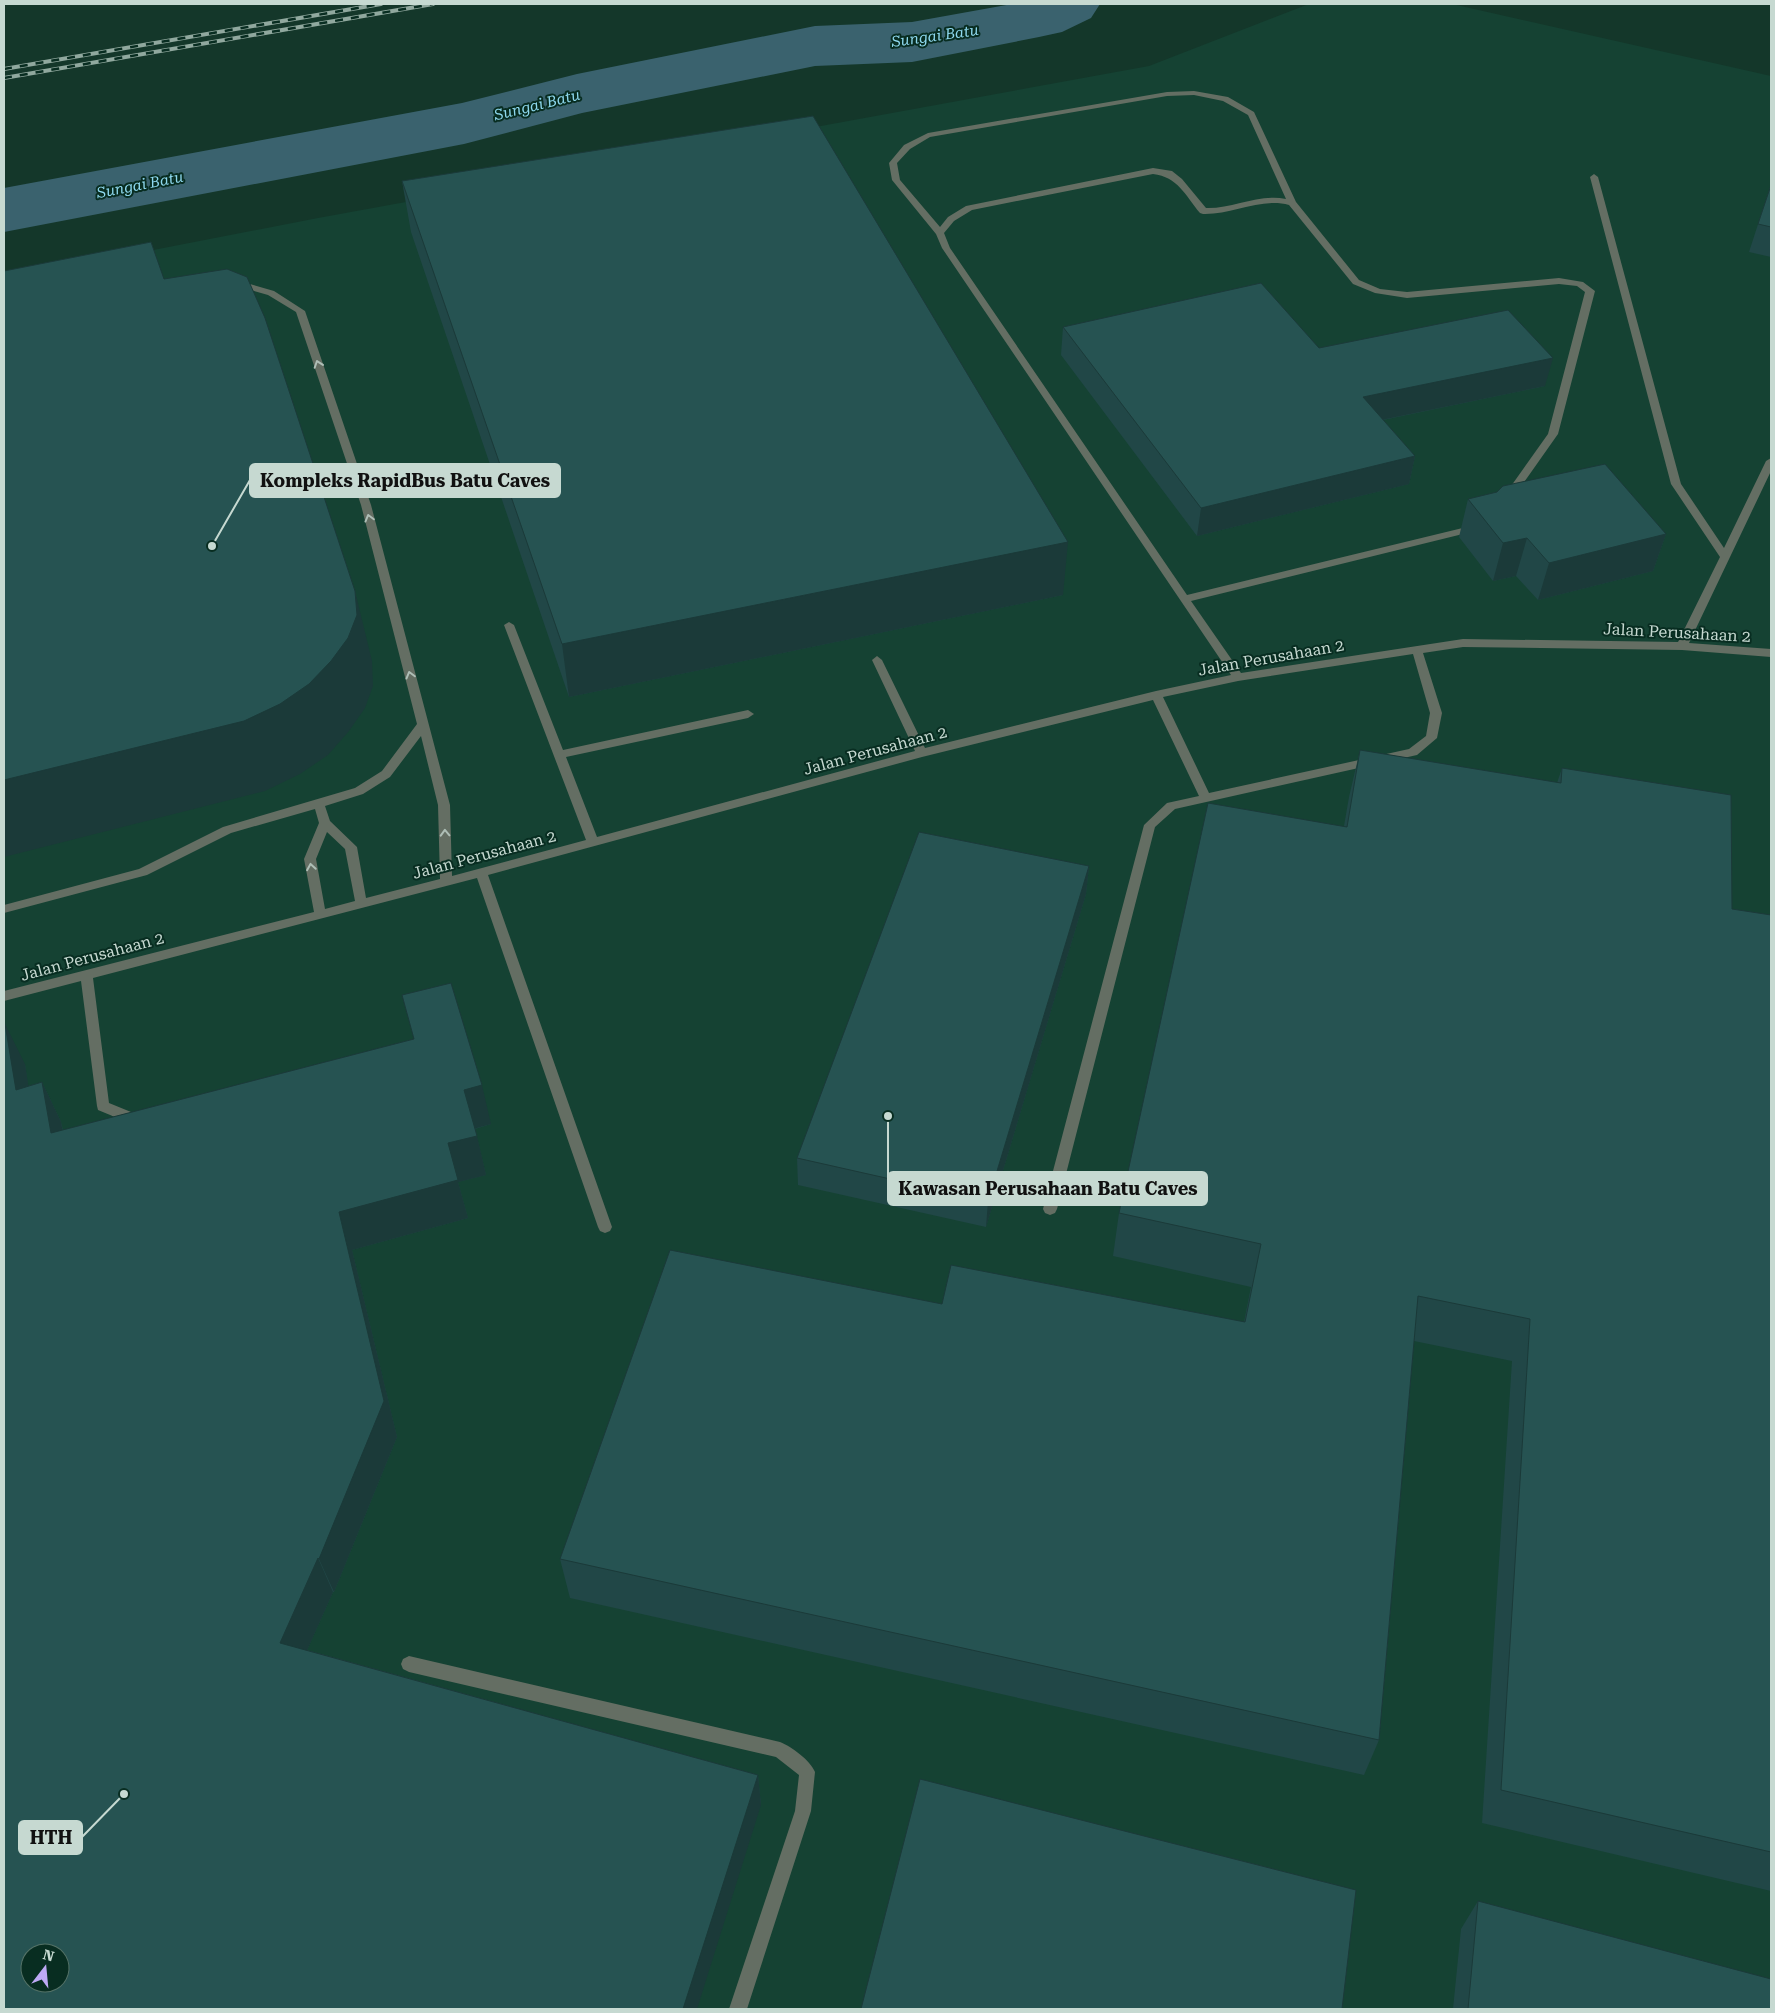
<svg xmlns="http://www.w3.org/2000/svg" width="1775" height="2013" font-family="'Roboto Serif',serif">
<rect width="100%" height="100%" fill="#14372a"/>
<!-- built -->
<path fill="#154233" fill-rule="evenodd" d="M1309,4H1452L1771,76V2009H4V279L318,218L1149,66ZM30,1953H60V1983H30Z"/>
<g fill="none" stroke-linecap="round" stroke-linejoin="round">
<!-- river -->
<path fill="#3a626e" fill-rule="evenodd" d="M1012,4H1100L1091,18L1062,32L1039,37L912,62L815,66L582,113L464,144L4,232V188L462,103L577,74L815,26L912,22Z"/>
<!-- minor -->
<path fill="#646e63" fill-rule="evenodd" d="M1194,91L1228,97L1254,112L1296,202L1359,280L1380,289L1407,292L1559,278L1583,282L1595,291L1558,434L1513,498L1509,499L1504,496L1548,434L1585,292L1577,286L1559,284L1407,298L1375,293L1353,284L1289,205C1262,197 1231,215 1203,214L1200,213C1185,195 1178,177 1153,174L972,210L954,221L944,233L950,248L1187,595L1475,525L1480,528L1475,531L1191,601L1241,673L1463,639L1678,642L1720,557L1671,484L1590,177L1594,174L1598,177L1681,484L1724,548L1766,461L1771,458V471L1689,643L1771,649V657L1682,650L1463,647L1423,653L1442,713L1437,738L1417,755L1175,809L1155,827L1057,1209L1055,1213L1050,1215L1045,1213L1043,1209L1144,825L1167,803L1199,796L1153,700L922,757L488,875L612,1227L610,1231L605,1233L600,1231L598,1227L477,878L93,978L109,1103L131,1112H142L144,1116L142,1120C126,1125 112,1115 98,1110L97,1106L81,981L4,1001V991L314,912L304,859L319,823L315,809L231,833L147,875L4,913V905L139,869L223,827L355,788L382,771L417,724L361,505L296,312L268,295L233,285V281L236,280L274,291L305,311L371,505L450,805L452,876L586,840L504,625L509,622L514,625L563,750L748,710L754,714L748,718L566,757L597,837L915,751L872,660L877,656L882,660L925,748L1156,691L1231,675L942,248L936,234L892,180L889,163L904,145L928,133L1167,92ZM1194,95L1223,101L1248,115L1286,199C1260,193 1232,209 1206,208L1182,179L1172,171L1153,168L966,206L948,217L940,227L900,180L897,163L910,149L930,137L1167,96ZM1413,654L1430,713L1426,736L1409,749L1209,793L1163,697L1238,681ZM421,736L438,805L440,879L366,898L357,847L330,821L325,806L363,794L390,777ZM327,832L345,849L355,901L325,909L316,859Z
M409,1656L780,1742C792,1747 810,1760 815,1772L811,1811L747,2009H729L795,1811L799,1775L776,1757L409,1672L403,1669L401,1664L403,1659Z"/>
<defs>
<path id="rail" d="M4,69L381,4
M4,78L433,4"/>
</defs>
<!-- rail casing -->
<use href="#rail" stroke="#90a89e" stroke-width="4"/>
<!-- rail -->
<use href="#rail" stroke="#082d21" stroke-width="2.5" stroke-dasharray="8" stroke-linecap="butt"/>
</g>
<!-- wall -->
<path fill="#214747" d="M402,181L1063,595L569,697L411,232Z
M1771,184V257L1749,252Z
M1063,327L1545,386L1383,420L1415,456L1409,484L1197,536L1061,355Z
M1468,499L1666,534L1653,571L1538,600L1516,576L1493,581L1459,537Z
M1360,750L1557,783L1562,768L1732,909L1771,915V1891L1482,1823L1512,1361L1414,1341L1379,1740L1364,1775L570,1598L560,1559L942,1304L1244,1322L1251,1287L1113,1256L1119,1213L1344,826L1349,797Z
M1089,866L1086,894L986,1227L798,1185L797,1158Z
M402,995L491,1124L475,1129L486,1175L458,1182L468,1218L352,1250L397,1437L334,1592H333L307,1650L758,1775L761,1805L4,2009L25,1064L28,1086L42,1082L61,1122L63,1130L414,1039Z
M1478,1901L1771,2009H1453L1461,1929Z"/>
<!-- shaded-wall -->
<path fill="#1b3a39" d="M1553,358L1545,386L1357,425L1363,397Z
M1415,456L1409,484L1197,536L1201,508Z
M1666,534L1653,571L1538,600L1549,563Z
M1527,538L1516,576L1493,581L1503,543Z
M1068,542L1063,595L569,697L562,644Z
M355,591L372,661L373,686L365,708L349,731L328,755L300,774L265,791L4,857V780Z
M1089,866L1086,894L986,1227L988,1201Z
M5,1024L25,1064L35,1129L16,1090Z
M42,1082L61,1122L70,1172L51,1133Z
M482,1085L491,1124L473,1129L464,1090Z
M477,1136L486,1175L458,1182L468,1218L352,1250L397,1437L334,1592L319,1559L339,1212L448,1143Z
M318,1558L333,1592L296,1675L280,1643Z
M758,1775L761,1805L697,2009H683Z"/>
<!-- building -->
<path fill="#265352" stroke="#1b3a39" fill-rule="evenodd" d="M813,116L1068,542L562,644L402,181Z
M1771,185V227L1758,224Z
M151,242L164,279L227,269L247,277L265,318L355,591L357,615L348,638L331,661L309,684L280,704L244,721L4,780V271Z
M1261,283L1319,348L1508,310L1553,358L1363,397L1415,456L1201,508L1063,327Z
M1605,464L1666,534L1549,563L1527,538L1503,543L1468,499L1497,492L1503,486Z
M1360,750L1561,783L1562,768L1731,795L1732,909L1771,915V1852L1501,1790L1530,1319L1418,1296L1379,1740L560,1559L670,1250L942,1304L951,1265L1245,1322L1261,1244L1119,1213L1208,803L1347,827Z
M919,832L1089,866L988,1201L797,1158Z
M451,983L482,1085L464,1090L477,1136L448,1143L458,1180L339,1212L384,1401L319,1559L318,1558L280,1643L758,1775L683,2009H4V1024H5L16,1090L42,1082L51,1133L414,1039L402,995ZM30,1953H60V1983H30Z
M920,1779L1356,1890L1342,2009H861Z
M1478,1901L1771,1979V2009H1468Z"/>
<!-- one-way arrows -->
<defs><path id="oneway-chevron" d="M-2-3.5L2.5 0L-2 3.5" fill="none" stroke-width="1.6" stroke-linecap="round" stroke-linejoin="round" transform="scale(1.25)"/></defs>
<g stroke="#aebeb6">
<use href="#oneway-chevron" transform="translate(318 364) rotate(-109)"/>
<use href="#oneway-chevron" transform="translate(369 518) rotate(-105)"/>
<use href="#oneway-chevron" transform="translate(410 675) rotate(-105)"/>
<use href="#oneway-chevron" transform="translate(445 833) rotate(-92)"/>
<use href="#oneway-chevron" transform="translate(311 867) rotate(-99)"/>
</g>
<g text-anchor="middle" stroke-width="4" stroke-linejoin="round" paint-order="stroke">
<!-- far-water labels -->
<g font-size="15" font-style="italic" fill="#8ed8ee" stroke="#082d21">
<text transform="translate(935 36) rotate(-8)" y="5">Sungai Batu</text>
<text transform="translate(537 105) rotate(-14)" y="5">Sungai Batu</text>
<text transform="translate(140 185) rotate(-11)" y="5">Sungai Batu</text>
</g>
<!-- street labels -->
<g font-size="16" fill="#c6d9d1" stroke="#082d21">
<text transform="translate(1677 632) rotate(3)" y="6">Jalan Perusahaan 2</text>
<text transform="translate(1271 657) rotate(-10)" y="6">Jalan Perusahaan 2</text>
<text transform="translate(875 750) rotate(-15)" y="6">Jalan Perusahaan 2</text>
<text transform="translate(484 854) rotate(-15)" y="6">Jalan Perusahaan 2</text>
<text transform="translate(92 956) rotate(-15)" y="6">Jalan Perusahaan 2</text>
</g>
</g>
<!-- callouts -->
<path fill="none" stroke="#c6d9d1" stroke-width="2" d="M212 546L250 480M888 1116L888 1189M124 1794L82 1837"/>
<g fill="#c6d9d1" stroke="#082d21" stroke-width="2">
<circle cx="212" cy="546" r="5"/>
<circle cx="888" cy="1116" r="5"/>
<circle cx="124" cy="1794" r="5"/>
</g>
<g fill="#c6d9d1" stroke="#c6d9d1" stroke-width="2">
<rect x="250" y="464" width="310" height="33" rx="5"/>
<rect x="888" y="1172" width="319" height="33" rx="5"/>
<rect x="19" y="1821" width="63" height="33" rx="5"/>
</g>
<g font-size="18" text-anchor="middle" font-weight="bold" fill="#111">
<text x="405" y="487">Kompleks RapidBus Batu Caves</text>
<text x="1048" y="1195">Kawasan Perusahaan Batu Caves</text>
<text x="51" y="1844">HTH</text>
</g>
<!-- border -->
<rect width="1775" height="2013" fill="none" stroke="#c6d9d1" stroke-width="10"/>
<!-- north arrow -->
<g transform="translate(45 1968) rotate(16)"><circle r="24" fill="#082d21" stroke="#547267"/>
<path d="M0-4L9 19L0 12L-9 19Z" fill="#bea9f5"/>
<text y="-8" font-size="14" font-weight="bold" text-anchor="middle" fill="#c6d9d1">N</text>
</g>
</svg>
